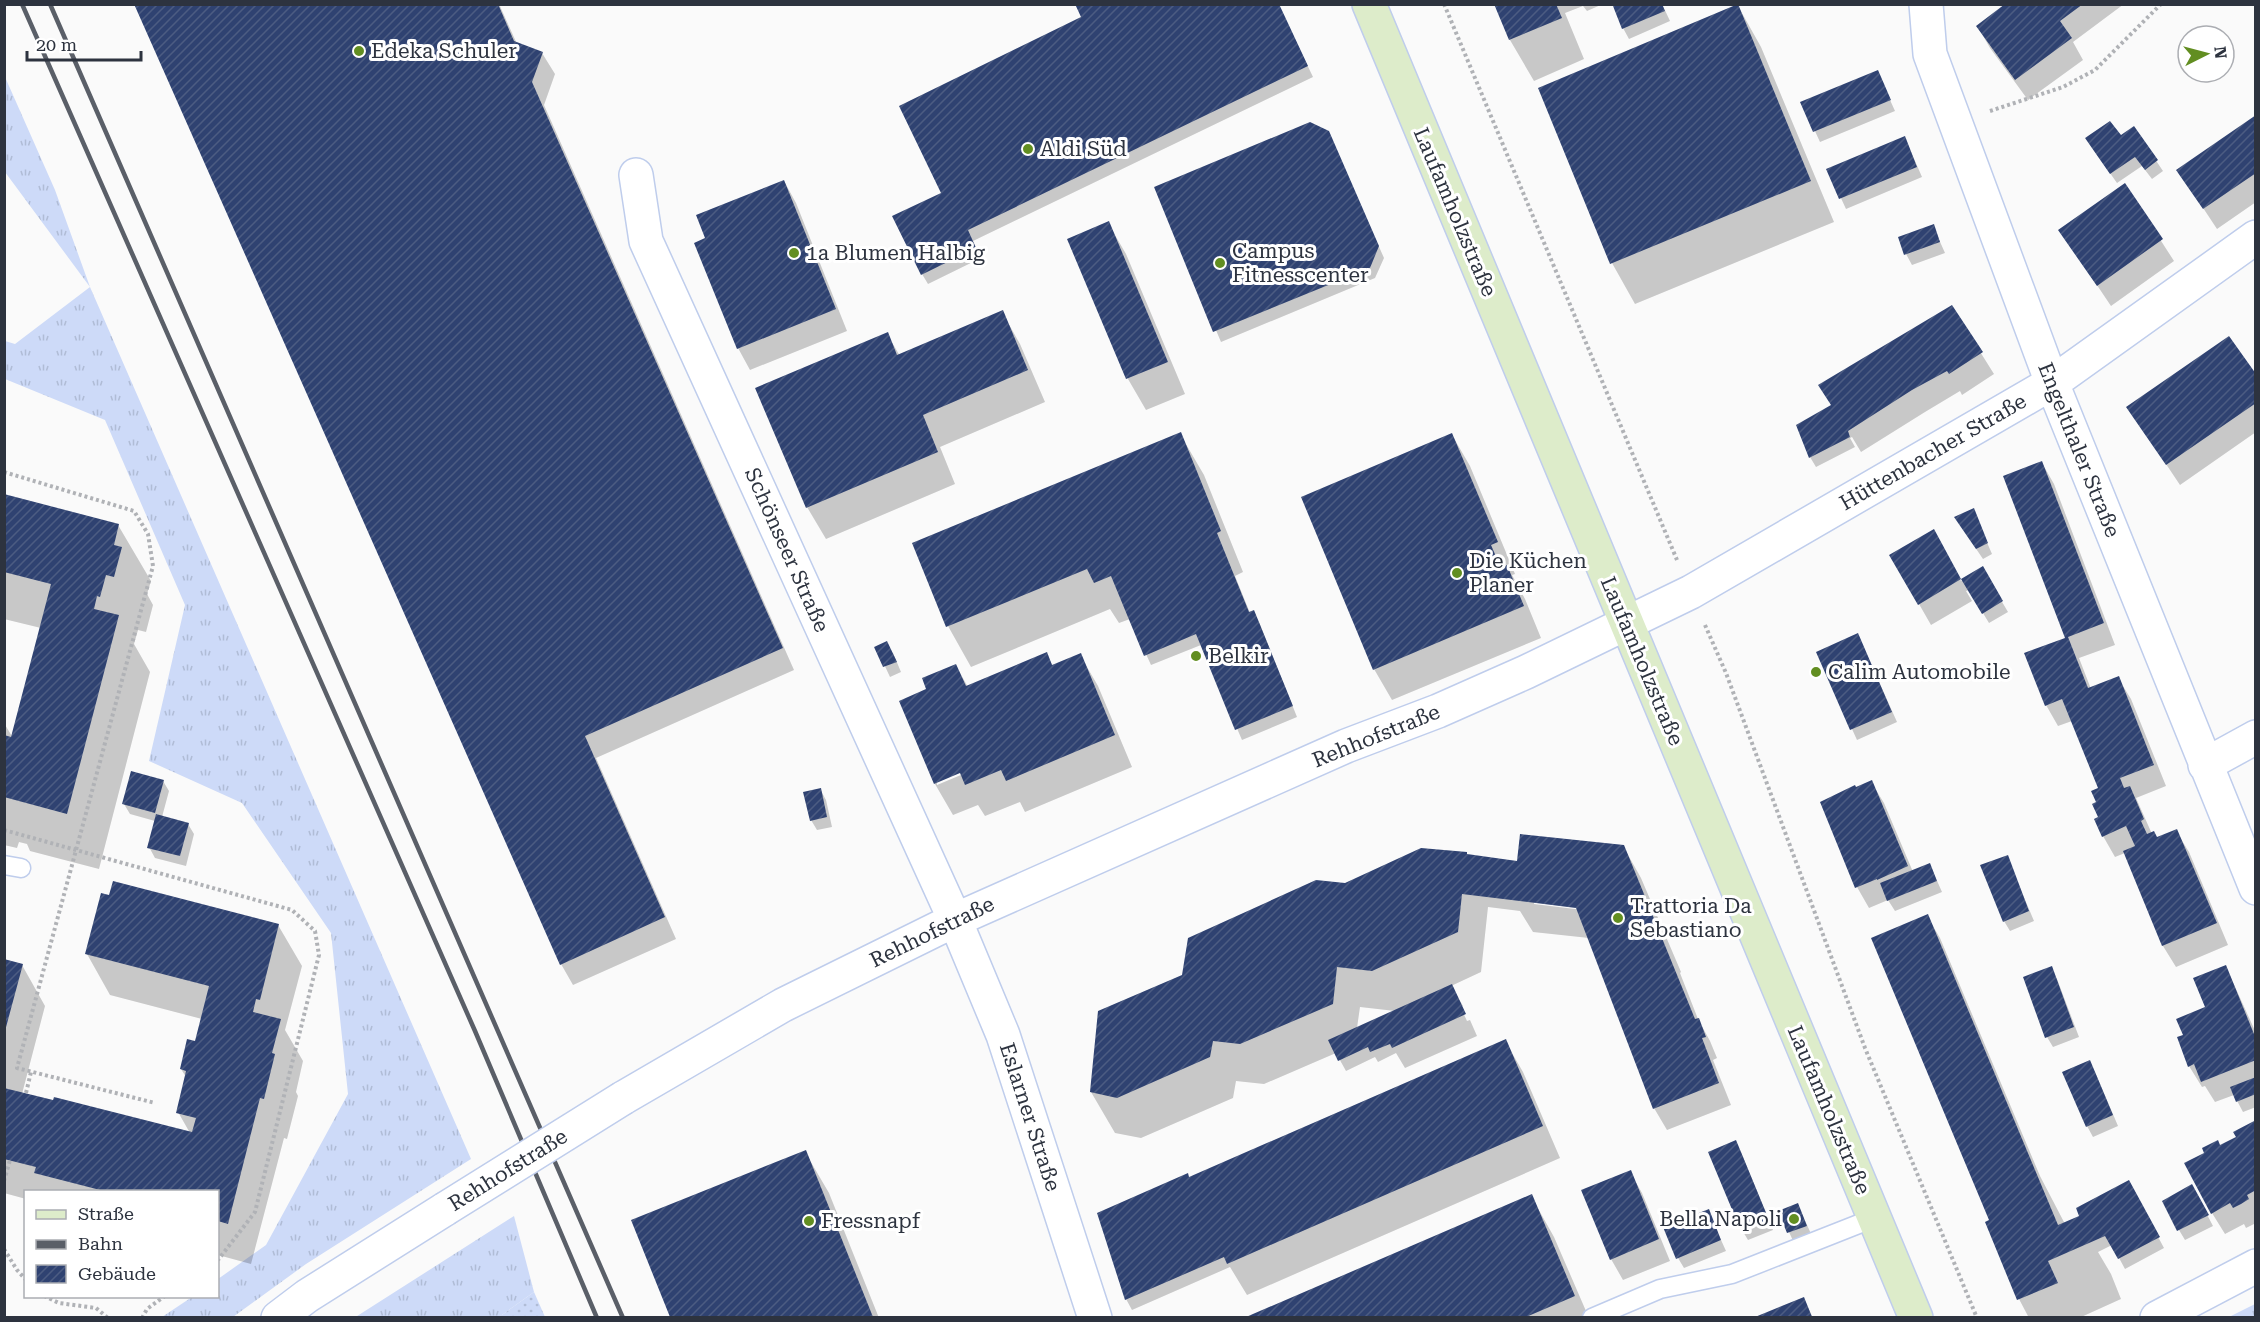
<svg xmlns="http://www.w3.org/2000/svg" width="2260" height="1322" font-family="'Roboto Serif',serif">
<defs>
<pattern id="grass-tufts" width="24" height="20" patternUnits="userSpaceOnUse" patternTransform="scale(1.5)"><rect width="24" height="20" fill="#cddaf8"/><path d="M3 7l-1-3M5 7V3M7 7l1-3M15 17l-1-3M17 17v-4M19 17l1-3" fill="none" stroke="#b0bcd6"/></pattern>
<pattern id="park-dots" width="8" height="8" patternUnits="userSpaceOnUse" patternTransform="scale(1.5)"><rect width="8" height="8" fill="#cddaf8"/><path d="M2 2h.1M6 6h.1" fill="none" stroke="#b0bcd6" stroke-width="1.8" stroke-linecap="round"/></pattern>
<pattern id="building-hatch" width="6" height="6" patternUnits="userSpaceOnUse" patternTransform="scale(1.5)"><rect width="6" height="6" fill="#2f4271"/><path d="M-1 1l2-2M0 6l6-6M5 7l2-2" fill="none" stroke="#4c5c82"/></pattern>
</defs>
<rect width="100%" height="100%" fill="#fafafa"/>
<!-- grass -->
<path fill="url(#grass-tufts)" d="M5,77L55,190L90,287L471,1159L306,1264L233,1317H162L192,1297L218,1296V1279L266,1245L348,1094L331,933L242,803L149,761L185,605L105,420L5,379V341L15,344L90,287L5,172Z
M514,1216L534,1292L499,1317L354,1318Z
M2255,1304V1317H2229Z"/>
<!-- park -->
<path fill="url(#park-dots)" d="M534,1292L545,1317H499Z"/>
<!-- shadow -->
<path fill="#0003" fill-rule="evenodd" d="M136,4H499L517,44L542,53L555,74L544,105L794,670L596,758L676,939L573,985L561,964Z
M1278,4L1313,77L973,241L981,258L928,284L922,274L943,194Z
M1496,4H1603L1587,11L1583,6L1565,13L1584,59L1534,81L1510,40Z
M1621,4H1662L1670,21L1629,39L1623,28Z
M2008,4H2124L2073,42L2083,60L2028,100L1990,48L1978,27Z
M1738,6L1761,47L1834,222L1635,304L1612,263Z
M1877,71L1895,111L1820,142L1802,103Z
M2256,116V202L2217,229L2178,170Z
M2134,128L2163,171L2152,179L2142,166L2117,183L2093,149L2120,137Z
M1328,132L1384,258L1375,278L1221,342L1156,188Z
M1905,138L1922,177L1846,209L1828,170Z
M784,181L796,203L847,331L750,370L738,348L707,239Z
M2125,185L2174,261L2111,306L2060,230Z
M1108,223L1126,254L1185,394L1146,410L1128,379L1069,239Z
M1933,226L1945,253L1912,265L1906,254Z
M1952,307L1994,374L1962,395L1960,391L1925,412L1861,452L1852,437L1850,438L1855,447L1816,467L1810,457L1832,406Z
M1002,312L1020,344L1045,402L940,447L955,484L826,539L807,507L887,334L900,356Z
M2256,377V432L2180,485L2128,407Z
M1180,434L1204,475L1243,572L1235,576L1250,613L1253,612L1259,622L1297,717L1242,740L1201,645L1151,665L1130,619L1119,623L1110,609L971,667L948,626Z
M1452,435L1470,466L1515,574L1512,575L1525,599L1541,638L1392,700L1374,669Z
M2042,463L2054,484L2115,645L2079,658L2091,689L2118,678L2131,699L2166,786L2136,798L2152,834L2157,839L2176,831L2189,852L2228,945L2176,967L2163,946L2125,853L2115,857L2103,836L2097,803L2100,789L2072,721L2058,726L2046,705L2067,639Z
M4,496L118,525L151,581L147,594L153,605L146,632L138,630L134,644L150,672L99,869L30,851L27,844L19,842L17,848L4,845V723L13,738L41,628L4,619Z
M1973,510L1992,554L1983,559L1962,528Z
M1946,553L1961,581L1982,568L2008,612L1989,623L1969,590L1966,591L1972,601L1931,625L1891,555Z
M1863,646L1897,722L1857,740L1852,729Z
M876,647L893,653L901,672L890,677Z
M1046,654L1053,666L1080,655L1098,686L1132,767L1025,812L1020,802L985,816L978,805L953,815L935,784L901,702L928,690L956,666L968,687ZM967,769L968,772L937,785V782Z
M163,781L169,791L162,817L188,824L194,834L186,866L155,858L149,847L155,821L130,814L124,804Z
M1871,782L1884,803L1913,872L1930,865L1942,892L1895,911L1888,900L1869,908L1857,887Z
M820,789L826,800L832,827L817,830L811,820Z
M1623,846L1641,878L1681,972L1680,973L1698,1019L1710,1041L1717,1058L1713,1060L1731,1105L1667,1130L1654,1108L1589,938L1533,932L1520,911L1488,907L1481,972L1451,986L1463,1006H1460L1467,1021L1470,1020L1477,1036L1405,1068L1396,1053L1378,1062L1375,1057L1346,1071L1336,1053L1264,1084L1236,1081L1233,1098L1141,1138L1115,1133L1091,1092L1183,976L1345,885L1468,856L1519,862ZM1534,901L1583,907V910L1534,904ZM1360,1007L1395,1011L1357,1028Z
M2007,857L2034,921L2010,931L2004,921Z
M1927,916L1940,938L2040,1176L2065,1224L2134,1192L2164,1248L2125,1269L2112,1245L2098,1252L2111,1274L2121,1299L2079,1318H2029L2019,1299L1991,1221Z
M278,925L302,966L285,1030L303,1061L296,1092L298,1096L287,1139L284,1138L251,1264L218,1255V1192H26V1199L4,1193V960L22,965L45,1006L22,1094L190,1133L178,1112L186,1077L181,1069L196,1043L202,1019L110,995L87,954Z
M2226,967L2256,1033V1107L2243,1112L2234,1095L2215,1102L2205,1086L2202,1087L2189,1066L2185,1036L2207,1008Z
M2051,968L2057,979L2079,1037L2053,1047L2047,1037Z
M1505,1041L1523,1072L1560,1158L1247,1295L1230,1267L1132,1310L1126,1299L1099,1214L1189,1178Z
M2095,1072L2118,1126L2093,1137L2087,1126Z
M2256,1122V1223L2246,1228L2244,1224L2225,1234L2212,1213L2220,1147L2237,1137Z
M805,1152L829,1193L879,1318H672L633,1221Z
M1741,1152L1773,1230L1748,1240L1742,1230Z
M1630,1172L1642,1193L1670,1261L1623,1280L1611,1259Z
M2192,1186L2213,1226L2185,1240L2179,1230Z
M1531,1196L1554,1237L1589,1318H1250Z
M1798,1205L1812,1236L1794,1243L1780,1212Z
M1708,1211L1726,1251L1684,1268L1678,1258Z
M1804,1299L1813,1318H1759Z"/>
<!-- building -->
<path fill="url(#building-hatch)" d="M134,4H498L514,41L543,52L532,82L783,648L585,736L665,917L560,965Z
M1075,4H1279L1308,66L968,230L976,248L921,275L892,216L941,193L899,106L1081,17Z
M1494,4H1556L1562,18L1509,40Z
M1617,4H1662L1665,11L1622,29L1613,6Z
M1738,4L1811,181L1610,264L1538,88Z
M2005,4H2083L2060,21L2072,38L2015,80L1976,26Z
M1878,70L1891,100L1813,132L1800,102Z
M2256,115V173L2203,209L2176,170Z
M2110,121L2121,135L2134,126L2158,160L2145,170L2135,157L2110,174L2085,138Z
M1310,122L1329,131L1379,246L1370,268L1213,332L1154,187Z
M1905,136L1917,167L1839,199L1826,169Z
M784,180L836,309L737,349L694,243L705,238L696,215Z
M2125,183L2163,239L2097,286L2058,230Z
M1109,221L1168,362L1126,379L1067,239Z
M1934,224L1940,242L1904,255L1898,237Z
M1952,305L1983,352L1949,374L1947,371L1912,390L1848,431L1850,437L1809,458L1796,425L1831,405L1818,385Z
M1003,310L1028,370L923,415L938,452L806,508L755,388L888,332L897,355Z
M2229,336L2256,374V403L2166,465L2126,407Z
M1181,432L1221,531L1217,533L1249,612L1254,610L1293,706L1235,730L1196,634L1144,656L1111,576L1094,583L1087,569L946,627L912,543Z
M1452,433L1498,542L1491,545L1501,568L1507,565L1524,606L1373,670L1301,497Z
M2042,461L2104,623L2068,637L2088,688L2119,676L2154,765L2120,778L2124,788L2130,786L2144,819L2141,821L2147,834L2154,831L2157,837L2177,829L2217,923L2162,946L2123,851L2135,846L2126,826L2102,837L2094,819L2098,817L2092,804L2096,802L2091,791L2098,788L2062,699L2045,706L2024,653L2065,638L2003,476Z
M4,494L119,524L114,545L122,547L114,577L106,575L100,597L97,596L94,609L119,615L67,814L4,797V735L11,737L51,584L4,572Z
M1974,508L1988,543L1976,549L1954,517Z
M1934,529L1961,579L1918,605L1889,555Z
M1983,566L2003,601L1982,614L1961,579Z
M1858,633L1892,712L1850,730L1816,652Z
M887,641L897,662L883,667L874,647Z
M1047,652L1052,665L1081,653L1115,735L1006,781L1001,770L965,785L960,773L934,784L899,701L926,689L922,678L956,664L966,686Z
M131,771L164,780L155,813L122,804Z
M1872,780L1908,866L1877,880V879L1855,888L1820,802L1855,785L1856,787Z
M821,788L827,817L810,821L803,792Z
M156,814L189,823L180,856L147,848Z
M1520,834L1624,845L1695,1019L1699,1018L1706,1037L1702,1038L1719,1083L1653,1109L1576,908L1462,894L1458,932L1372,971L1337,967L1333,1004L1240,1044L1213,1041L1210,1057L1117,1098L1090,1092L1098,1011L1182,975L1188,938L1316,880L1345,883L1421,848L1467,852V854L1517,861Z
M2008,855L2029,911L2003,922L1980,865Z
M1930,863L1937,881L1887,901L1880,883Z
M113,881L279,924L260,1000L256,999L253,1012L281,1019L272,1053L275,1054L264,1099L260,1098L228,1224L218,1221V1191H104L34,1173L36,1167L4,1159V1088L53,1100L54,1097L192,1132L196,1118L176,1113L186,1071L180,1069L187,1039L195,1041L209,986L85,954L101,893L109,895Z
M1928,914L2058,1225L2079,1216L2076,1208L2129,1180L2160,1237L2118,1259L2105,1236L2048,1261L2058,1283L2017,1300L1985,1222L1989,1220L1871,938Z
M4,959L23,964L5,1031L4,1030Z
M2226,965L2256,1039V1060L2201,1082L2194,1064L2188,1067L2177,1037L2183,1035L2176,1019L2205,1007L2193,978Z
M2052,966L2074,1027L2045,1038L2023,977Z
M1452,984L1466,1014L1392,1048L1390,1044L1370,1052L1368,1047L1338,1061L1328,1040Z
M1506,1039L1543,1126L1227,1264L1224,1257L1125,1300L1097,1213L1188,1173L1189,1177Z
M2090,1060L2113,1115L2086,1127L2062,1072Z
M2256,1077V1094L2236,1102L2230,1087Z
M2256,1120V1190L2247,1195L2249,1199L2241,1204L2233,1208L2230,1203L2211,1214L2184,1163L2204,1153L2202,1148L2218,1140L2220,1145L2236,1137L2233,1132Z
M1736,1140L1769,1220L1741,1231L1708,1152Z
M806,1150L873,1317H670L631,1220Z
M1631,1170L1659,1239L1610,1260L1581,1190Z
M2192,1184L2209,1215L2177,1231L2162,1201Z
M1532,1194L1575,1296L1526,1317H1246Z
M1798,1203L1807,1226L1787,1233L1778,1211Z
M1709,1209L1721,1240L1676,1259L1663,1227Z
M1804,1297L1812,1317H1755Z"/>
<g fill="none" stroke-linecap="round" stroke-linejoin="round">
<defs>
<path id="lane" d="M4,865L21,868
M1592,1318L1660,1289L1732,1274L1874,1218"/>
<path id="street" d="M1926,4L1930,54L2052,383L2256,888
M636,175L646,241L955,920L1003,1035L1095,1318
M2205,765L2256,737
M623,1098L783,1005L955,920L1346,746L1438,711L1526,672L1691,592L2052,383L2256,237
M278,1318L307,1296L445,1209
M2157,1318L2256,1266"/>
<path id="secondary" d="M1369,4L1916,1318"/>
</defs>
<!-- lane casing -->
<use href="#lane" stroke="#bfcdec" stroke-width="21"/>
<!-- street casing -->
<use href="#street" stroke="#bfcdec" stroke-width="36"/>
<!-- secondary casing -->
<use href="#secondary" stroke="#bfcdec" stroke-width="36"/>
<!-- path -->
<path stroke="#b0b2b6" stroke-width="4" stroke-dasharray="3 3" stroke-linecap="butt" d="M1444,4L1677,560
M1990,111L2063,87L2095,70L2161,4
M4,472L134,511L148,534L153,566L17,1068L155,1103
M1705,625L1726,673L1865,1048L1977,1318
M4,830L292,910L315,931L319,955L255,1212L218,1260
M26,1093L31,1072
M4,1181L10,1160
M4,1249L17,1270L26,1280
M44,1296L59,1303L96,1308L108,1318
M142,1318L147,1309L165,1296"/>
<!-- lane -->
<use href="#lane" stroke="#fff" stroke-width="18"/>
<!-- street -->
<use href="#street" stroke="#fff" stroke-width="33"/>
<!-- secondary -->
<use href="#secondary" stroke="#ddecca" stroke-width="33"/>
<!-- rail -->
<path stroke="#5a5f68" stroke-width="4.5" d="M22,4L475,1031L597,1318
M50,4L623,1318"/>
<defs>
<path id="street-bridge" d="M445,1209L623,1098"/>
</defs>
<!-- street-bridge casing -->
<use href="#street-bridge" stroke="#bfcdec" stroke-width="36" stroke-linecap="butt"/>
<!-- street-bridge -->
<use href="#street-bridge" stroke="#fff" stroke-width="33"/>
</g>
<!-- markers -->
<g fill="#628e21" stroke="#fff" stroke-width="2">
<circle cx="359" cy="51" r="6"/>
<circle cx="1028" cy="149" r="6"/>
<circle cx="794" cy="253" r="6"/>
<circle cx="1220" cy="263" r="6"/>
<circle cx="1457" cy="573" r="6"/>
<circle cx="1196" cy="656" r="6"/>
<circle cx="1816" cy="672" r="6"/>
<circle cx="1618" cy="918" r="6"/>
<circle cx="1794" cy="1219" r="6"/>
<circle cx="809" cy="1221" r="6"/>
</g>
<g text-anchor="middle" stroke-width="6" stroke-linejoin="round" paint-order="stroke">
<!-- poi labels -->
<g font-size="21" fill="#2d333f" stroke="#fff" text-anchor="start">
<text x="371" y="58">Edeka Schuler</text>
<text x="1040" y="156">Aldi Süd</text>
<text x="1232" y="258">Campus<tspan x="1232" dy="24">Fitnesscenter</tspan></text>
<text x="806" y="260">1a Blumen Halbig</text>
<text x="1469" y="568">Die Küchen<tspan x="1469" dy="24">Planer</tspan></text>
<text x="1208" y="663">Belkir</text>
<text x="1828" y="679">Calim Automobile</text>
<text x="1630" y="913">Trattoria Da<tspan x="1630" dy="24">Sebastiano</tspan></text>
<text x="1782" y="1226" text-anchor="end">Bella Napoli</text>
<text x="821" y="1228">Fressnapf</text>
</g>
<!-- street labels -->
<g font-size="21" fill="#2d333f" stroke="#fff">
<text transform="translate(1455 212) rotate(67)" y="7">Laufamholzstraße</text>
<text transform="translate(2079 450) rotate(68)" y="7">Engelthaler Straße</text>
<text transform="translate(1933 452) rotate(-30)" y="7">Hüttenbacher Straße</text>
<text transform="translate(787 550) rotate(66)" y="7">Schönseer Straße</text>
<text transform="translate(1642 661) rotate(67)" y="7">Laufamholzstraße</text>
<text transform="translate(1376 736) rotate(-22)" y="7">Rehhofstraße</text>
<text transform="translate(932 932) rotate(-26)" y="7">Rehhofstraße</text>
<text transform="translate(1829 1110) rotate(67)" y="7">Laufamholzstraße</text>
<text transform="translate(1030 1117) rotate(72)" y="7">Eslarner Straße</text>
<text transform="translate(508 1170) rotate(-32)" y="7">Rehhofstraße</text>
</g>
</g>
<!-- border -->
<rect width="2260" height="1322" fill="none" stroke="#2d333f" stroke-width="12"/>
<!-- legend -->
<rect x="24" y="1190" width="195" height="108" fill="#ffffff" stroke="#abadb2" stroke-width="1.5"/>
<rect x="36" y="1210" width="30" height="9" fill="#ddecca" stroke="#abadb2" stroke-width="1.5"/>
<text x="78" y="1220" font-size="18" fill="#2d333f">Straße</text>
<rect x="36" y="1240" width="30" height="9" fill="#5a5f68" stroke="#abadb2" stroke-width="1.5"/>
<text x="78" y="1250" font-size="18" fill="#2d333f">Bahn</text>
<rect x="36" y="1265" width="30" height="18" fill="url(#building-hatch)" stroke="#abadb2" stroke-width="1.5"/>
<text x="78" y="1280" font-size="18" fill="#2d333f">Gebäude</text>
<!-- north arrow -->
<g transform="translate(2206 54) rotate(84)"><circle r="28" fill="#ffffff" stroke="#abadb2" stroke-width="1.5"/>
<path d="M0-4.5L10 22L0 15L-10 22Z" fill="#628e21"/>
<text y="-9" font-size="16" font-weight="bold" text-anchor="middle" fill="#2d333f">N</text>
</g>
<!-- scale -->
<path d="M27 51v9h114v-9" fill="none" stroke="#2d333f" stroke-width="3"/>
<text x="36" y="51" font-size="18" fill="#2d333f" stroke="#ffffff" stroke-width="4.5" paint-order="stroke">20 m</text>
</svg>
